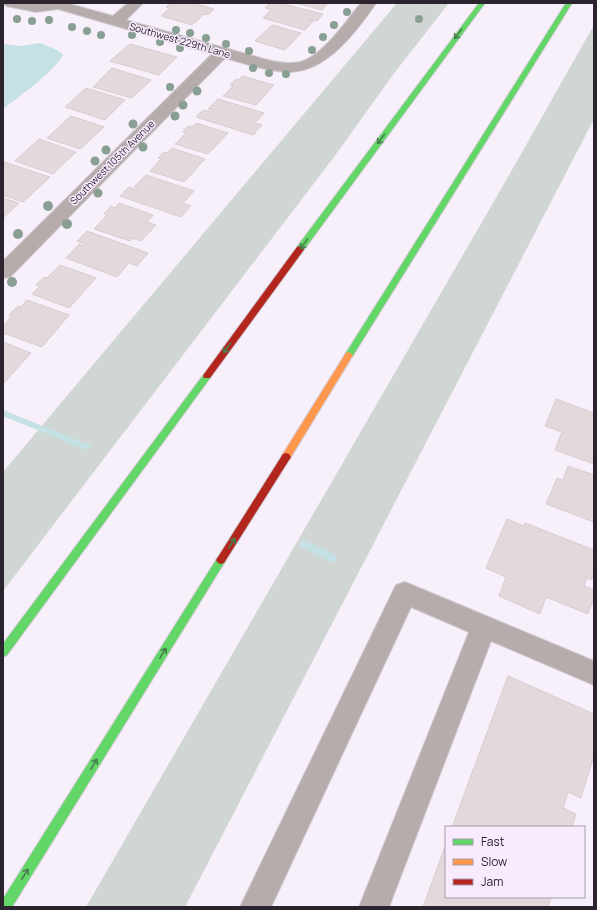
<svg xmlns="http://www.w3.org/2000/svg" width="597" height="910" font-family="Manrope,sans-serif">
<rect width="100%" height="100%" fill="#f7effa"/>
<!-- green -->
<path fill="#d0d6d4" d="M397,3H449L395,72L334,157L3,591V472Z
M594,25V119L185,907H86L508,177Z"/>
<!-- water -->
<path fill="#c5e1e6" d="M40,43L55,49L63,54C58,69 17,98 3,109V44L20,46Z"/>
<g fill="none" stroke-linecap="round" stroke-linejoin="round">
<!-- stream -->
<path fill="#c5e1e6" fill-rule="evenodd" d="M3,410L90,445L91,447L90,449H84L3,416Z
M304,540L336,555L337,558L336,561L333,562L330,561L301,547L300,544L301,541Z"/>
</g>
<!-- building -->
<path fill="#e3d9dc" stroke="#d7ccce" d="M171,3H193L214,9L208,15L204,14L192,25L161,16L170,8L166,7Z
M270,3H279L323,14L317,21L310,19L309,20L313,21L305,30L263,18L271,10L265,8Z
M296,3H328L322,10Z
M272,25L301,33L285,50L255,41Z
M130,44L177,57L159,75L110,61Z
M112,68L151,80L132,98L93,87Z
M242,76L274,85L256,105L223,96L233,86L230,85L236,79L239,80Z
M86,88L125,100L105,120L65,107Z
M218,99L264,113L255,123L262,125L253,135L196,117L203,110L211,112L213,110L208,109Z
M71,116L104,127L80,149L47,138Z
M196,123L228,133L208,154L175,144L186,133L183,132L188,126L192,127Z
M39,139L76,152L53,174L15,161Z
M172,148L205,159L184,182L150,171L161,159L158,158L164,152L167,153Z
M4,162L50,177L23,202L3,195Z
M146,175L194,191L183,203L191,206L181,217L120,196L129,187L137,190L138,188L134,187Z
M3,198L19,203L3,218Z
M119,203L153,215L147,222L156,225L141,241L132,238L130,241L94,229L107,215L104,214L111,206L115,208Z
M87,231L148,253L137,266L129,263L117,277L66,258L79,244L83,246L85,244L77,241Z
M60,265L96,278L69,308L32,294L40,286L36,285L44,277L47,278Z
M27,300L69,315L42,347L3,333V326L12,316L9,315L18,306L21,307Z
M3,342L31,353L3,384Z
M556,399L594,413V464L555,450L562,432L545,426Z
M568,466L594,475V522L546,504L557,478L563,480Z
M507,519L524,526L525,523L594,550V573L591,580L587,578L584,586L594,590V597L588,614L546,597L540,614L499,596L506,577L486,568Z
M508,676L594,714V755L581,798L568,792L563,808L576,814L572,827H452Z
M446,844V897H551L548,907H423Z"/>
<g fill="none" stroke-linecap="round" stroke-linejoin="round">
<defs>
<path id="street" d="M4,3H66L113,16L128,3H143L126,20L257,57C270,61 286,65 300,62C323,56 346,21 361,3H376C357,31 327,71 291,72C269,72 246,64 225,58L10,277L3,278V261L212,54L58,9L36,12L6,6Z
M405,582L594,661V685L491,641L389,907H359L469,632L411,607L271,907H240L396,585Z"/>
<path id="fast" d="M479,3H485L303,251H297V247Z
M566,3H572L352,357H346L345,355L346,353Z
M207,373L210,374L211,376L210,378L7,655L3,657V644L204,374Z
M221,556L224,557L226,560L224,563L12,907H3V899L218,557Z"/>
<path id="slow" d="M349,352L353,355L289,460H283L281,457L283,454L346,353Z"/>
<path id="jam" d="M300,246L304,249L303,251L210,378H204L203,376L204,374L297,247Z
M286,453L289,454L291,457L289,460L224,563L221,564L218,563L216,560L218,557L283,454Z"/>
</defs>
<!-- street casing -->
<use href="#street" stroke="#d1cbd5" stroke-width="2"/>
<!-- fast casing -->
<use href="#fast" stroke="#d1cbd5" stroke-width="2"/>
<!-- slow casing -->
<use href="#slow" stroke="#d1cbd5" stroke-width="2"/>
<!-- jam casing -->
<use href="#jam" stroke="#d1cbd5" stroke-width="2"/>
<!-- street -->
<use href="#street" fill="#b7acac" fill-rule="evenodd"/>
<!-- fast -->
<use href="#fast" fill="#63d668" fill-rule="evenodd"/>
<!-- slow -->
<use href="#slow" fill="#ff974d" fill-rule="evenodd"/>
<!-- jam -->
<use href="#jam" fill="#b3261e" fill-rule="evenodd"/>
</g>
<!-- trees -->
<g fill="#8a9f93">
<circle cx="347" cy="12" r="4"/>
<circle cx="17" cy="19" r="4"/>
<circle cx="419" cy="19" r="4"/>
<circle cx="49" cy="20" r="4"/>
<circle cx="32" cy="21" r="4"/>
<circle cx="334" cy="25" r="4"/>
<circle cx="72" cy="27" r="4"/>
<circle cx="176" cy="30" r="4"/>
<circle cx="87" cy="31" r="4"/>
<circle cx="190" cy="33" r="4"/>
<circle cx="101" cy="35" r="4"/>
<circle cx="132" cy="35" r="4"/>
<circle cx="323" cy="37" r="4"/>
<circle cx="206" cy="38" r="4"/>
<circle cx="160" cy="42" r="4"/>
<circle cx="226" cy="44" r="4"/>
<circle cx="180" cy="48" r="4"/>
<circle cx="312" cy="50" r="4"/>
<circle cx="249" cy="51" r="4"/>
<circle cx="253" cy="68" r="4"/>
<circle cx="269" cy="73" r="4"/>
<circle cx="286" cy="74" r="4"/>
<circle cx="170" cy="87" r="4"/>
<circle cx="197" cy="91" r="4.5"/>
<circle cx="183" cy="105" r="4.5"/>
<circle cx="175" cy="116" r="4.5"/>
<circle cx="133" cy="124" r="4.5"/>
<circle cx="143" cy="147" r="4.5"/>
<circle cx="106" cy="150" r="4.5"/>
<circle cx="95" cy="161" r="4.5"/>
<circle cx="98" cy="193" r="4.5"/>
<circle cx="48" cy="206" r="5"/>
<circle cx="67" cy="224" r="5"/>
<circle cx="18" cy="234" r="5"/>
<circle cx="12" cy="282" r="5"/>
</g>
<!-- one-way arrows -->
<defs><path id="oneway-shaft" d="M-6 0H5M1.5-3L5.5 0L1.5 3" fill="none" stroke-width="1.6" stroke-linecap="round" stroke-linejoin="round"/></defs>
<g stroke="#477d4c">
<use href="#oneway-shaft" transform="translate(458 34) rotate(126)"/>
<use href="#oneway-shaft" transform="translate(381 139) rotate(126)"/>
<use href="#oneway-shaft" transform="translate(304 244) rotate(126)"/>
<use href="#oneway-shaft" transform="translate(227 348) rotate(126)"/>
<use href="#oneway-shaft" transform="translate(232 543) rotate(-58)"/>
<use href="#oneway-shaft" transform="translate(163 653) rotate(-58)"/>
<use href="#oneway-shaft" transform="translate(94 764) rotate(-58)"/>
<use href="#oneway-shaft" transform="translate(25 874) rotate(-58)"/>
</g>
<g text-anchor="middle" stroke-width="3" stroke-linejoin="round" paint-order="stroke">
<!-- far-street labels -->
<g font-size="10" fill="#2b242f" stroke="#f8ebfe">
<text transform="translate(180 40) rotate(16)" y="4">Southwest 229th Lane</text>
<text transform="translate(112 162) rotate(-45)" y="4">Southwest 105th Avenue</text>
</g>
</g>
<!-- border -->
<rect width="597" height="910" fill="none" stroke="#2b242f" stroke-width="8"/>
<!-- legend -->
<rect x="445" y="826" width="140" height="72" fill="#f8ebfe" stroke="#a69bab"/>
<rect x="453" y="839" width="20" height="6" fill="#63d668" stroke="#a69bab"/>
<text x="481" y="846" font-size="12" fill="#2b242f">Fast</text>
<rect x="453" y="859" width="20" height="6" fill="#ff974d" stroke="#a69bab"/>
<text x="481" y="866" font-size="12" fill="#2b242f">Slow</text>
<rect x="453" y="879" width="20" height="6" fill="#b3261e" stroke="#a69bab"/>
<text x="481" y="886" font-size="12" fill="#2b242f">Jam</text>
</svg>
